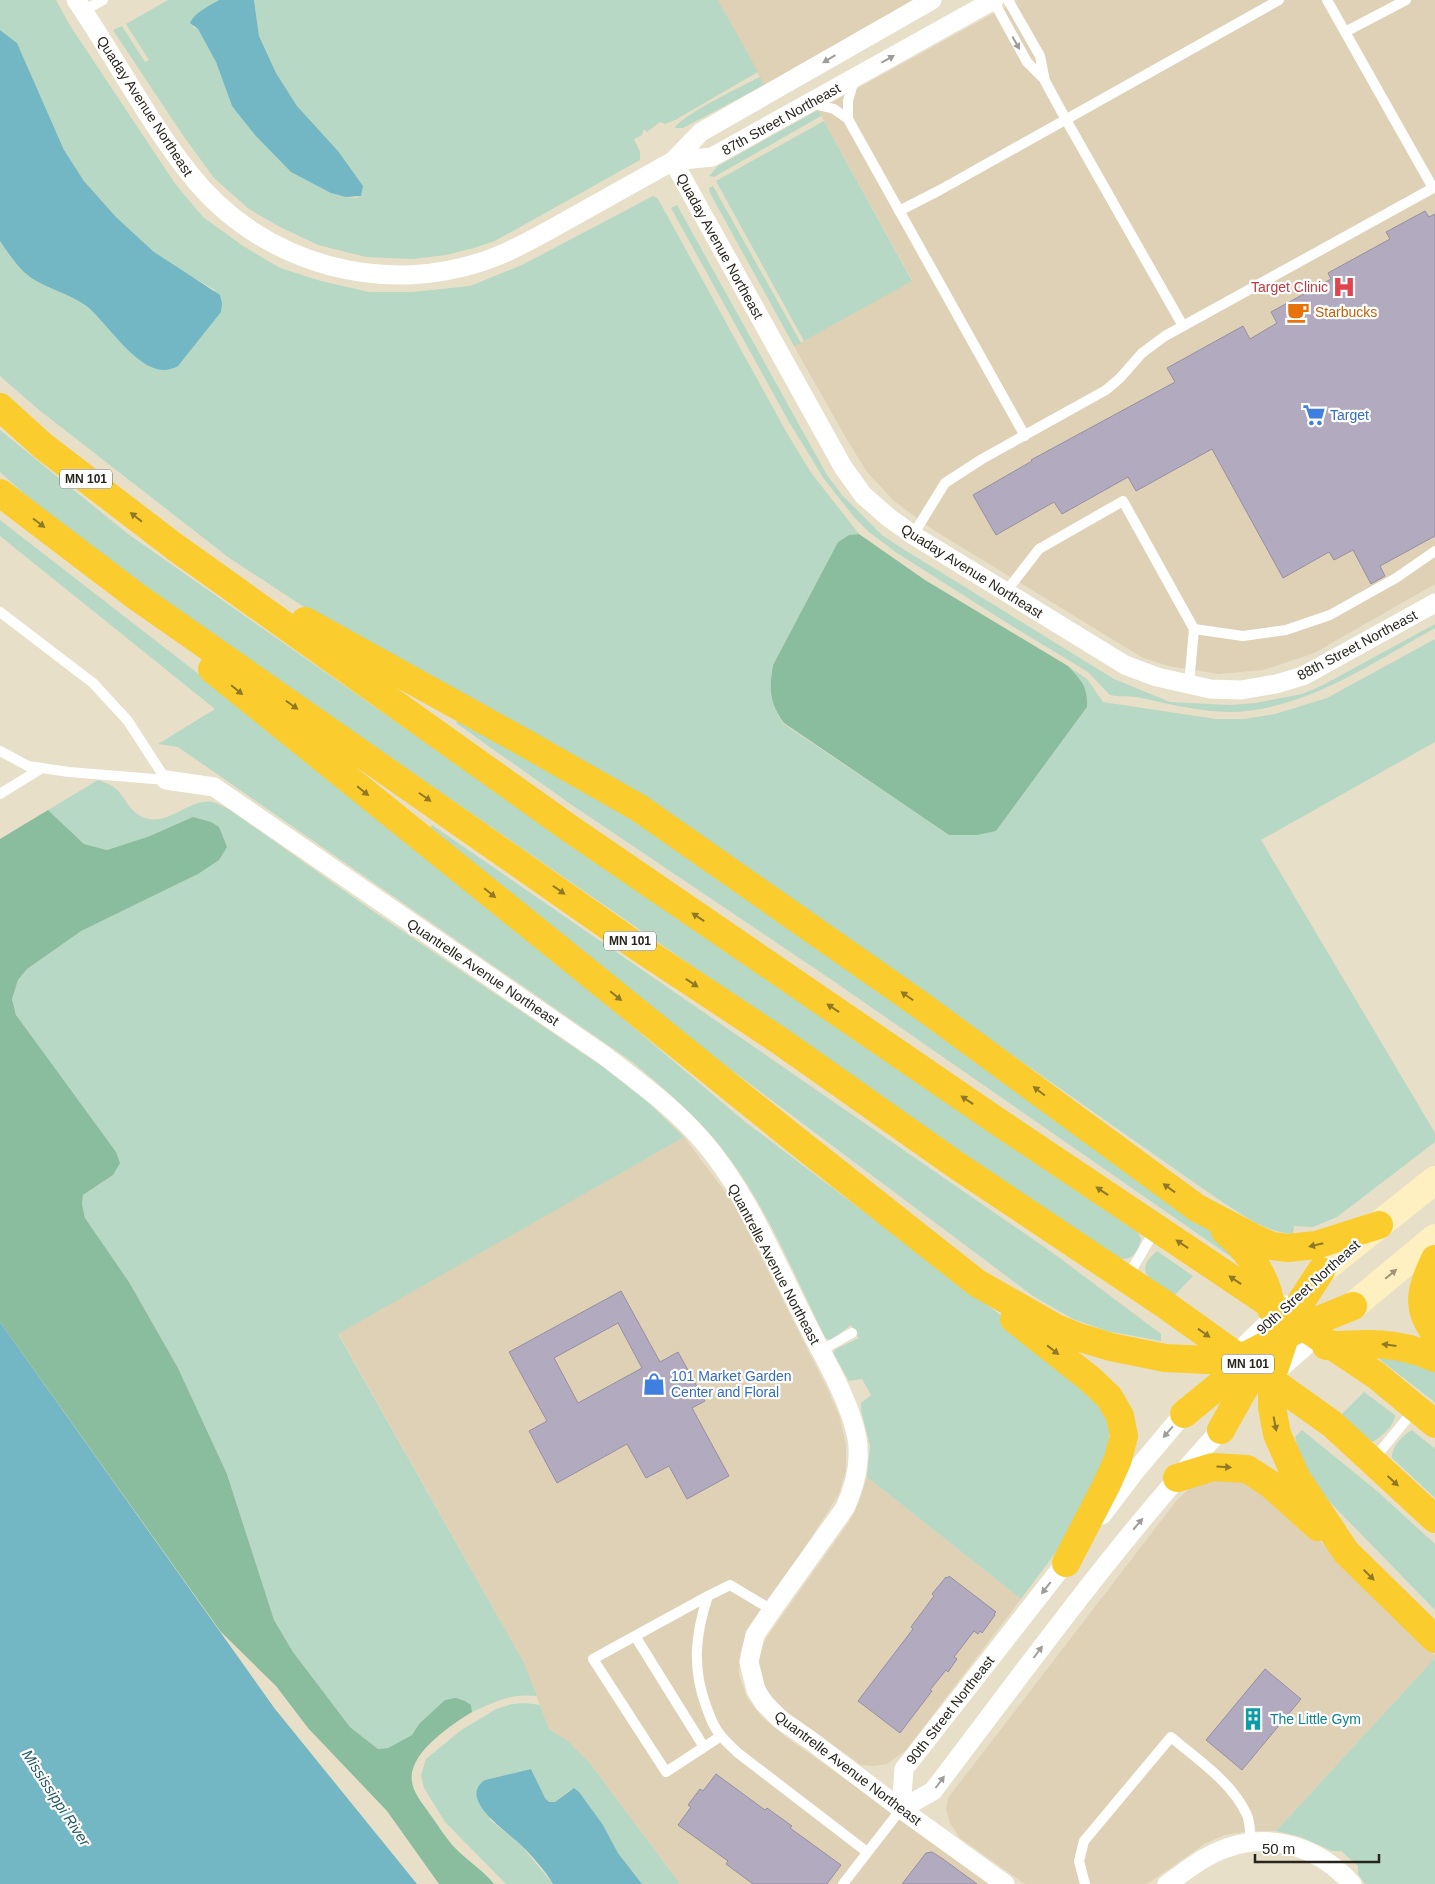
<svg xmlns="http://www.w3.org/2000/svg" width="1435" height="1884" font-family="Helvetica,sans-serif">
<rect width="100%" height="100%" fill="#e8dfc9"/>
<!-- built -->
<path fill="#ded1b5" d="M718,0H915L764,85Z
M1018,0H1435V584L1314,653L1263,670L1219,674L1169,666L1143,658L932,529L894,501L867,472L846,438L794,346L912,280L818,110Z
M684,1137L735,1205L828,1390L840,1418L846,1445V1470L839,1494L798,1558L746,1634L740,1653L739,1674L747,1698L762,1717L786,1737L993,1884H680L589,1762L569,1742L549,1729L523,1661L338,1333Z
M1215,1476L1256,1480L1369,1588L1435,1656V1658L1276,1831H1250L1225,1835L1206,1843L1147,1884H1025L960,1838L950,1823L946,1809L948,1798L1177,1500L1189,1489Z
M867,1477L1021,1599L906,1750L887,1764L874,1766L861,1765L782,1708L767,1691L759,1670V1654L767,1637L849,1522L858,1504Z"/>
<!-- green -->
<path fill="#b7d8c4" d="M0,0H56L69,24L176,185L203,217L243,246L280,268L321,281L369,292H412L470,286L522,265L653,196L658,199L788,435L812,474L859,534L849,535L838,542L773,665C769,689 769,703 784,724L949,835L996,831L1087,707C1088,685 1081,682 1068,666L1087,679L1103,702L1216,719H1244L1275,714L1327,698L1435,639V742L1261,840L1435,1133V1142L1337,1217L1313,1227L1294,1226L1293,1234C1263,1232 1240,1213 1215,1197L805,910L368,649L228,557L39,410L0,376V241C9,254 19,269 33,278C49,289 68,294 84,304C111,322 136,376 173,369L215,290L183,272L154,252L116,217L84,181L64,150L17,43L0,30Z
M168,0H219L199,12L193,27L198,29L216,62L232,106L346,197L356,198L361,196L338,151L297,106L276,73L259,36L254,0H718L758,72L675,120L665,124L660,122L647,132L644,129L642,135L634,139L640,152V160L495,241L474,248L446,255L413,259L366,257L318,245L280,227L249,209L214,178L182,134L113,30L122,26L145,62L149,60L126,24Z
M760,77L764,85L683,128H675C680,116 746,84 760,77Z
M818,110L821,116L714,177L709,176L718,166Z
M824,121L912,281L804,341L716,181Z
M713,186L801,343L794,346L710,193L709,188Z
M677,205L827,475L842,495L882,535L900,547L1114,679L1170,702L1229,705L1256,703L1302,694L1323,685L1435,624V628C1372,663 1304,711 1230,712C1198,712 1167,703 1136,697C1127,696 1118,697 1110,695L1088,672L1015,628L897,553L869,532L854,517L824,479L789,422L671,208Z
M0,430L128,534L522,810L1138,1232L1141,1239C1139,1250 1133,1260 1121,1259L1027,1197L187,617L40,508L0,472Z
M0,520L285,741L533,942L744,1121L1006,1319L1098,1394L1113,1428L1109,1432V1438L1112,1442L1068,1536L1021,1599L867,1477L870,1446L861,1410V1403L871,1395L862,1379L849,1381L833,1353L836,1349L859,1338L851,1325L831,1340L826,1339C796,1279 770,1214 730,1159C703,1121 666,1090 631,1061L178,747L158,744L215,709L0,536Z
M460,716L639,819L1209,1224L1237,1261L832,980L572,805L456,723Z
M98,780C102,782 108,783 112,786C126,794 127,814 149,819C172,824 193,795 216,803C221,805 226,808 230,810L370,909L603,1067L650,1104L684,1137L338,1334L523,1661L537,1696C510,1693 495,1702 472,1712L471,1705L419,1724L412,1735L388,1748L378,1749L350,1727L293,1652L274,1620L227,1474L178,1368L129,1282L85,1218L82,1204L83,1195L113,1175L16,1015L12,999L18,980L27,969L80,931L198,874L150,836L107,850L84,844L48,810Z
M432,825L1053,1253L1161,1334V1341L1107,1331L1073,1319L1033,1296L730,1069L427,832Z
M1157,1251L1193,1276L1175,1295C1155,1282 1130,1274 1157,1251Z
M1374,1355L1435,1363V1403L1432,1400Z
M1364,1392L1395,1415C1395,1424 1383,1436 1374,1441H1369L1338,1418Z
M1302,1430L1377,1491L1435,1544V1610L1325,1497L1309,1474L1300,1455L1295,1437Z
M1412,1430L1435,1449V1498L1392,1458C1391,1447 1403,1435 1412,1430Z
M1435,1658V1884H1365L1358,1874V1866L1341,1851H1332L1301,1837L1276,1831Z
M526,1703L540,1705L549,1729L569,1742L589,1762L680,1884H642L618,1853L603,1825L569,1791L555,1802H549C540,1794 538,1780 531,1769L485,1780L490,1820L520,1844L553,1884H506L445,1822L424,1788L421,1775L426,1759L460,1731L496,1709L512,1704Z"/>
<!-- forest -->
<path fill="#89bd9e" d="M859,534L925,580L1068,666C1081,681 1088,685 1087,707L996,831L977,835H949L784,723C769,703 769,689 773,665L838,542L849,535Z
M48,810L84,844L107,850L150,836L193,817L211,822L219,827L227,847L219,860L198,874L81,931L27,969L18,980L12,999L16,1015L116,1152L120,1163L113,1175L83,1195L82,1204L85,1218L129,1282L178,1368L227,1474L274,1620L293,1652L350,1727L378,1749L388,1748L412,1735L419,1724L445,1700L456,1698L465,1701L471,1705L472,1712C451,1725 407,1754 412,1782C414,1794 423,1804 429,1813C438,1825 446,1839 457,1850C469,1862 484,1871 494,1884H439L387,1811L308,1728L276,1686L221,1632L0,1322V839Z"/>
<!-- water -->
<path fill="#74b7c4" d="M219,0H254L259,36L276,73L297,106L338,151L363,186L361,196L346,197L331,193L291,172L255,135L232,106L216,62L198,29L190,23C195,12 209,6 219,0Z
M0,30L17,43L64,150L84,181L116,217L154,252L220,295L222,303L221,312L178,366C144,387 107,320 85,305C69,294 49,289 33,279C19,270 9,254 0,241Z
M0,1322L275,1709L417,1884H0Z
M531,1769L545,1798L549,1802H555L574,1788L579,1792L603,1825L618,1853L642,1884H553C545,1870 532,1856 521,1845C509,1833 456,1799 485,1780Z"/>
<!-- building -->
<path fill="#b2abbf" stroke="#968fa3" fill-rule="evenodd" d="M1425,211L1429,217L1435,214V536L1380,566L1385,576L1371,584L1353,550L1334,560L1329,552L1283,578L1212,449L1136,491L1128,477L1062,514L1054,502L996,535L973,495L1032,461L1031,460L1175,382L1167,368L1243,326L1250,339L1277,323L1271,312L1331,279L1328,273L1390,239L1386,232Z
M621,1291L660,1362L678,1352L705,1401L692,1408L729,1476L687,1499L669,1466L646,1478L627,1444L557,1483L529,1431L547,1421L509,1352ZM618,1323L642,1368L578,1403L554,1358Z
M949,1576L996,1612L994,1614L995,1615L982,1633L980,1631L978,1634L974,1631L954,1657L957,1659L948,1672L946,1670L930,1690L932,1691L900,1733L858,1701L913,1629L911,1627L934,1596L932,1594L946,1577L947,1578Z
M1265,1669L1301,1699L1242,1770L1206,1740Z
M716,1774L765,1810L767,1808L792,1826L790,1828L841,1865L827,1884H753L726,1864L728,1861L678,1825L691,1807L688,1805L700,1789L703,1791Z
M932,1852L943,1859L977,1884H902L926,1853Z"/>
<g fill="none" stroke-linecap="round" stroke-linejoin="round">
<!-- service -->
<path stroke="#fff" stroke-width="10" d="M993,0L1027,62L1045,80
M1008,0L1040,56L1045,81L1065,118L1183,326
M1327,0L1433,188
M83,11L103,0
M1345,32L1406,0
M810,103L834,109L848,119V101L854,80
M848,119L1025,436
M899,211L940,190L1279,0
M913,535L945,483L982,459L1106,390L1120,378L1142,353L1165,336L1435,187
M1005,593L1039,549L1123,501L1194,629L1189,684
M0,612L93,683L128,721L166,780
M1194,629L1243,636L1286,630L1330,615L1396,578L1435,551
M0,751L28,766L69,772L166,780
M0,794L42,768
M1127,1278L1156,1228
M820,1351L852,1333
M1373,1460L1415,1409
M708,1596L593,1659L666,1772L721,1736
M772,1610L730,1585L708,1596C695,1635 692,1667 706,1706C710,1717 714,1729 722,1737C727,1743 733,1748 738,1753L867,1852
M635,1636L704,1747
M843,1884L901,1809
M1085,1884L1079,1861L1084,1841L1171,1737C1198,1760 1232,1782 1247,1815C1250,1822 1250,1833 1251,1841"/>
<!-- minor -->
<path stroke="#fff" stroke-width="19" d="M76,0C115,57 147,120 190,174C263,267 391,300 500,255C524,245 548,231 571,218C605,199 639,180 673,161L843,467L863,495L888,517L913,535L1125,665L1157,677L1210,689L1241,690L1276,684L1303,676L1435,603
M673,161L712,157L994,0
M673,161L701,132L932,0
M166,780L214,787L605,1056C639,1082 673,1107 702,1140C748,1193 775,1262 807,1324C824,1358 850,1401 857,1438C861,1462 855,1486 845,1508L772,1610L755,1635L749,1662L756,1690L764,1703L781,1720L810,1740L901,1809L1005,1884
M1234,1356L1286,1305
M1274,1374L1325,1329
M1102,1515L1137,1469L1191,1405
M901,1809L904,1769L1073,1553
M901,1809L933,1791C1029,1665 1121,1536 1229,1421
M1167,1884C1186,1871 1205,1855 1227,1848C1273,1831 1321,1849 1352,1884"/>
<!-- secondary -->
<path stroke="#fef0c0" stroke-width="28" d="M1321,1271L1435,1180
M1353,1306L1435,1238"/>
<!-- motorway -->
<path stroke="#facc2d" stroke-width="28" d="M0,407L43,446L175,547L569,828L994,1119L1377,1376L1435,1424
M0,493L137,597L638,947L780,1041L956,1165L1164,1304L1332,1424L1435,1519
M305,621L525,743L639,808L919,1004L1197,1208L1252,1237L1272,1246L1288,1248L1316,1245L1379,1225
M212,669L797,1141L977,1283L1056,1328L1078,1337L1111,1347L1165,1358L1229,1361L1249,1354L1304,1326L1353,1306
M1225,1231C1248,1250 1269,1279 1271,1309
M1435,1259C1422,1287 1414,1306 1435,1333
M1321,1271L1302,1300L1285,1337L1272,1376V1407L1277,1434L1296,1477L1346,1552L1435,1639
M1014,1319L1090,1379L1109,1397L1120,1416L1124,1436L1118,1459L1107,1484L1066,1563
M1326,1346C1367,1343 1397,1341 1435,1358
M1184,1414L1217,1387L1261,1362
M1221,1430L1258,1364
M1177,1478L1213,1467L1247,1469L1270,1484L1318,1527"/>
</g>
<!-- one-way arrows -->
<defs><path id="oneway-solid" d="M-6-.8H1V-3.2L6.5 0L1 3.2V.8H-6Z" transform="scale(1.25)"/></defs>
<g fill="#9e9d99">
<use href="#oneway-solid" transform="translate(1016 43) rotate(61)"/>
<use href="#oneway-solid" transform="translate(829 59) rotate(149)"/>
<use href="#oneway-solid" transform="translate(888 59) rotate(-29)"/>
<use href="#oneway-solid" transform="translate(1168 1432) rotate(131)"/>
<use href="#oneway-solid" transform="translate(1138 1524) rotate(-50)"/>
<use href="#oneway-solid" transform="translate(1046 1588) rotate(128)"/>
<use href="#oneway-solid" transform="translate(1038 1652) rotate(-53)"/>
<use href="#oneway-solid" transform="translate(940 1782) rotate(-53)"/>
</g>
<g fill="#917825">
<use href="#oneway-solid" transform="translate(136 517) rotate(-142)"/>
<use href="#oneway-solid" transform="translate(39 523) rotate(37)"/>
<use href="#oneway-solid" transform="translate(237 690) rotate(39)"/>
<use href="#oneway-solid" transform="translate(292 705) rotate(35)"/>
<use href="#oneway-solid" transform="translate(363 791) rotate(39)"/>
<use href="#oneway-solid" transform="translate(425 797) rotate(35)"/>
<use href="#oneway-solid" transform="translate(559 890) rotate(35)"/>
<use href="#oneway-solid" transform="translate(490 893) rotate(39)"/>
<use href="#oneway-solid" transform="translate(698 917) rotate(-146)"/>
<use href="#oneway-solid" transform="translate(692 983) rotate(33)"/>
<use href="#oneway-solid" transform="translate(616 996) rotate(39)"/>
<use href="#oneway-solid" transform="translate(907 996) rotate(-145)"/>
<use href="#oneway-solid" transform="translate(833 1008) rotate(-146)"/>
<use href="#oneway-solid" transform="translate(1039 1091) rotate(-143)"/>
<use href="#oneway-solid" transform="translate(967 1100) rotate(-146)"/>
<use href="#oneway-solid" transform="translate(1169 1188) rotate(-144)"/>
<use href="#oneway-solid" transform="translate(1102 1191) rotate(-146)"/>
<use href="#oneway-solid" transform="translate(1182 1244) rotate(-146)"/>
<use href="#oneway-solid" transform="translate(1316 1245) rotate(167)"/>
<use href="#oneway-solid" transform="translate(1235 1280) rotate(-146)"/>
<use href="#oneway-solid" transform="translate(1204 1333) rotate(36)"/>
<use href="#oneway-solid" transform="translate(1389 1345) rotate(-173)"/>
<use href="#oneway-solid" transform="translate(1053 1350) rotate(38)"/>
<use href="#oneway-solid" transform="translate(1275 1424) rotate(79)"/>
<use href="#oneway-solid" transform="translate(1224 1467) rotate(3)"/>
<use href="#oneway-solid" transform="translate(1393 1481) rotate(43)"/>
<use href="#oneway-solid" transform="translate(1369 1575) rotate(45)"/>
</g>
<use fill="#9e9577" href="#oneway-solid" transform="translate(1391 1274) rotate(-40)"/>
<!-- icons -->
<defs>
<symbol id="hospital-bare" viewBox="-9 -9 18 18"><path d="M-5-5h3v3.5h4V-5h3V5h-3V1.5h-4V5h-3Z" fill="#e0444e" stroke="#fff" stroke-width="2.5" paint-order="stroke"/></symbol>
<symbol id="cafe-bare" viewBox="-9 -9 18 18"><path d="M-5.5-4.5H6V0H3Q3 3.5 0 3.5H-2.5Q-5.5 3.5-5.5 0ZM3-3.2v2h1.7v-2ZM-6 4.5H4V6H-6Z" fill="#e8710a" stroke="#fff" stroke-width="2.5" paint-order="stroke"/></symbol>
<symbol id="supermarket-bare" viewBox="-9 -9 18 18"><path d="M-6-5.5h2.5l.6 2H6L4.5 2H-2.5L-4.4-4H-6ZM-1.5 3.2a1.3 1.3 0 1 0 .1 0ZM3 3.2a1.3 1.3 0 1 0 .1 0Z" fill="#3f7fe0" stroke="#fff" stroke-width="2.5" paint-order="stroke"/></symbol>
<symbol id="shop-bare" viewBox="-9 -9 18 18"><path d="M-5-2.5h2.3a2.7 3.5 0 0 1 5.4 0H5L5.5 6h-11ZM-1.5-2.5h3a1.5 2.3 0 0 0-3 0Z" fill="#3f7fe0" stroke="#fff" stroke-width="2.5" paint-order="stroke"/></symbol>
<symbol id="building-bare" viewBox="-9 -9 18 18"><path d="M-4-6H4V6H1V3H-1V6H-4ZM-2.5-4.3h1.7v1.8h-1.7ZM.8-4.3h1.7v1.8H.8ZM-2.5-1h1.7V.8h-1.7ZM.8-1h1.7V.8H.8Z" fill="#0f9aa8" stroke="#fff" stroke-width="2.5" paint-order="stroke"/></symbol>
</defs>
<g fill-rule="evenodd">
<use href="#hospital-bare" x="1328" y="271" width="32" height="32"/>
<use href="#cafe-bare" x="1282" y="296" width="32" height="32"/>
<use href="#supermarket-bare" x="1298" y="399" width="32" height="32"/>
<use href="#shop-bare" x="638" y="1368" width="32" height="32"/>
<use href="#building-bare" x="1237" y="1703" width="32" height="32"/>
</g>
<g text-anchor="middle" stroke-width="4.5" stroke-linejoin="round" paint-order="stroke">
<!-- shield labels -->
<g fill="#fff" stroke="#686661" stroke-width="1">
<rect x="60" y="469.5" width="52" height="19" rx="4"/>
<rect x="604" y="931.5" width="52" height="19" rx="4"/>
<rect x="1222" y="1354.5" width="52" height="19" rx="4"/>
</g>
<g font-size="12" font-weight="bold" fill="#28251d">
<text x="86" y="483">MN 101</text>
<text x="630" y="945">MN 101</text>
<text x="1248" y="1368">MN 101</text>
</g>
<!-- street labels -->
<g font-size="14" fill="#28251d" stroke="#fff">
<text transform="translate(145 106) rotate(57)" y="5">Quaday Avenue Northeast</text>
<text transform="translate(781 119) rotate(-29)" y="5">87th Street Northeast</text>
<text transform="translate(720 246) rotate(61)" y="5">Quaday Avenue Northeast</text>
<text transform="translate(972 571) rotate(32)" y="5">Quaday Avenue Northeast</text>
<text transform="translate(1357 645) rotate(-28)" y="5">88th Street Northeast</text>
<text transform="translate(483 972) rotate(34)" y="5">Quantrelle Avenue Northeast</text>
<text transform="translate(774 1264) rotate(62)" y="5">Quantrelle Avenue Northeast</text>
<text transform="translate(1308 1287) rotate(-42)" y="5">90th Street Northeast</text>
<text transform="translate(950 1710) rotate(-52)" y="5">90th Street Northeast</text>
<text transform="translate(848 1768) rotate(37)" y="5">Quantrelle Avenue Northeast</text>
</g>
<!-- health labels -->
<g font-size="14" fill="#be3a42" stroke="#fff" text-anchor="end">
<text x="1328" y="292">Target Clinic</text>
</g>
<!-- food labels -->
<g font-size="14" fill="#c56008" stroke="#fff" text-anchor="start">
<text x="1315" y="317">Starbucks</text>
</g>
<!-- shop labels -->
<g font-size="14" fill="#366cbe" stroke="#fff" text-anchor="start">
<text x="1330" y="420">Target</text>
<text x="671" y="1381">101 Market Garden<tspan x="671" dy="16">Center and Floral</tspan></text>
</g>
<!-- culture labels -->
<g font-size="14" fill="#0d838f" stroke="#fff" text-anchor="start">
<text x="1270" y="1724">The Little Gym</text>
</g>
<!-- water labels -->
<g font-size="15" font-style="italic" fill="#1d5660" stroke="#fff">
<text transform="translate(56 1798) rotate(57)" y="5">Mississippi River</text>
</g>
</g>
<!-- scale -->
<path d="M1255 1854v8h124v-8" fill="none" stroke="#28251d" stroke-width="2.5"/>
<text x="1262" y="1854" font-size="15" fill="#28251d" stroke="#ffffff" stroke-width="4" paint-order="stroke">50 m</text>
</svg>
